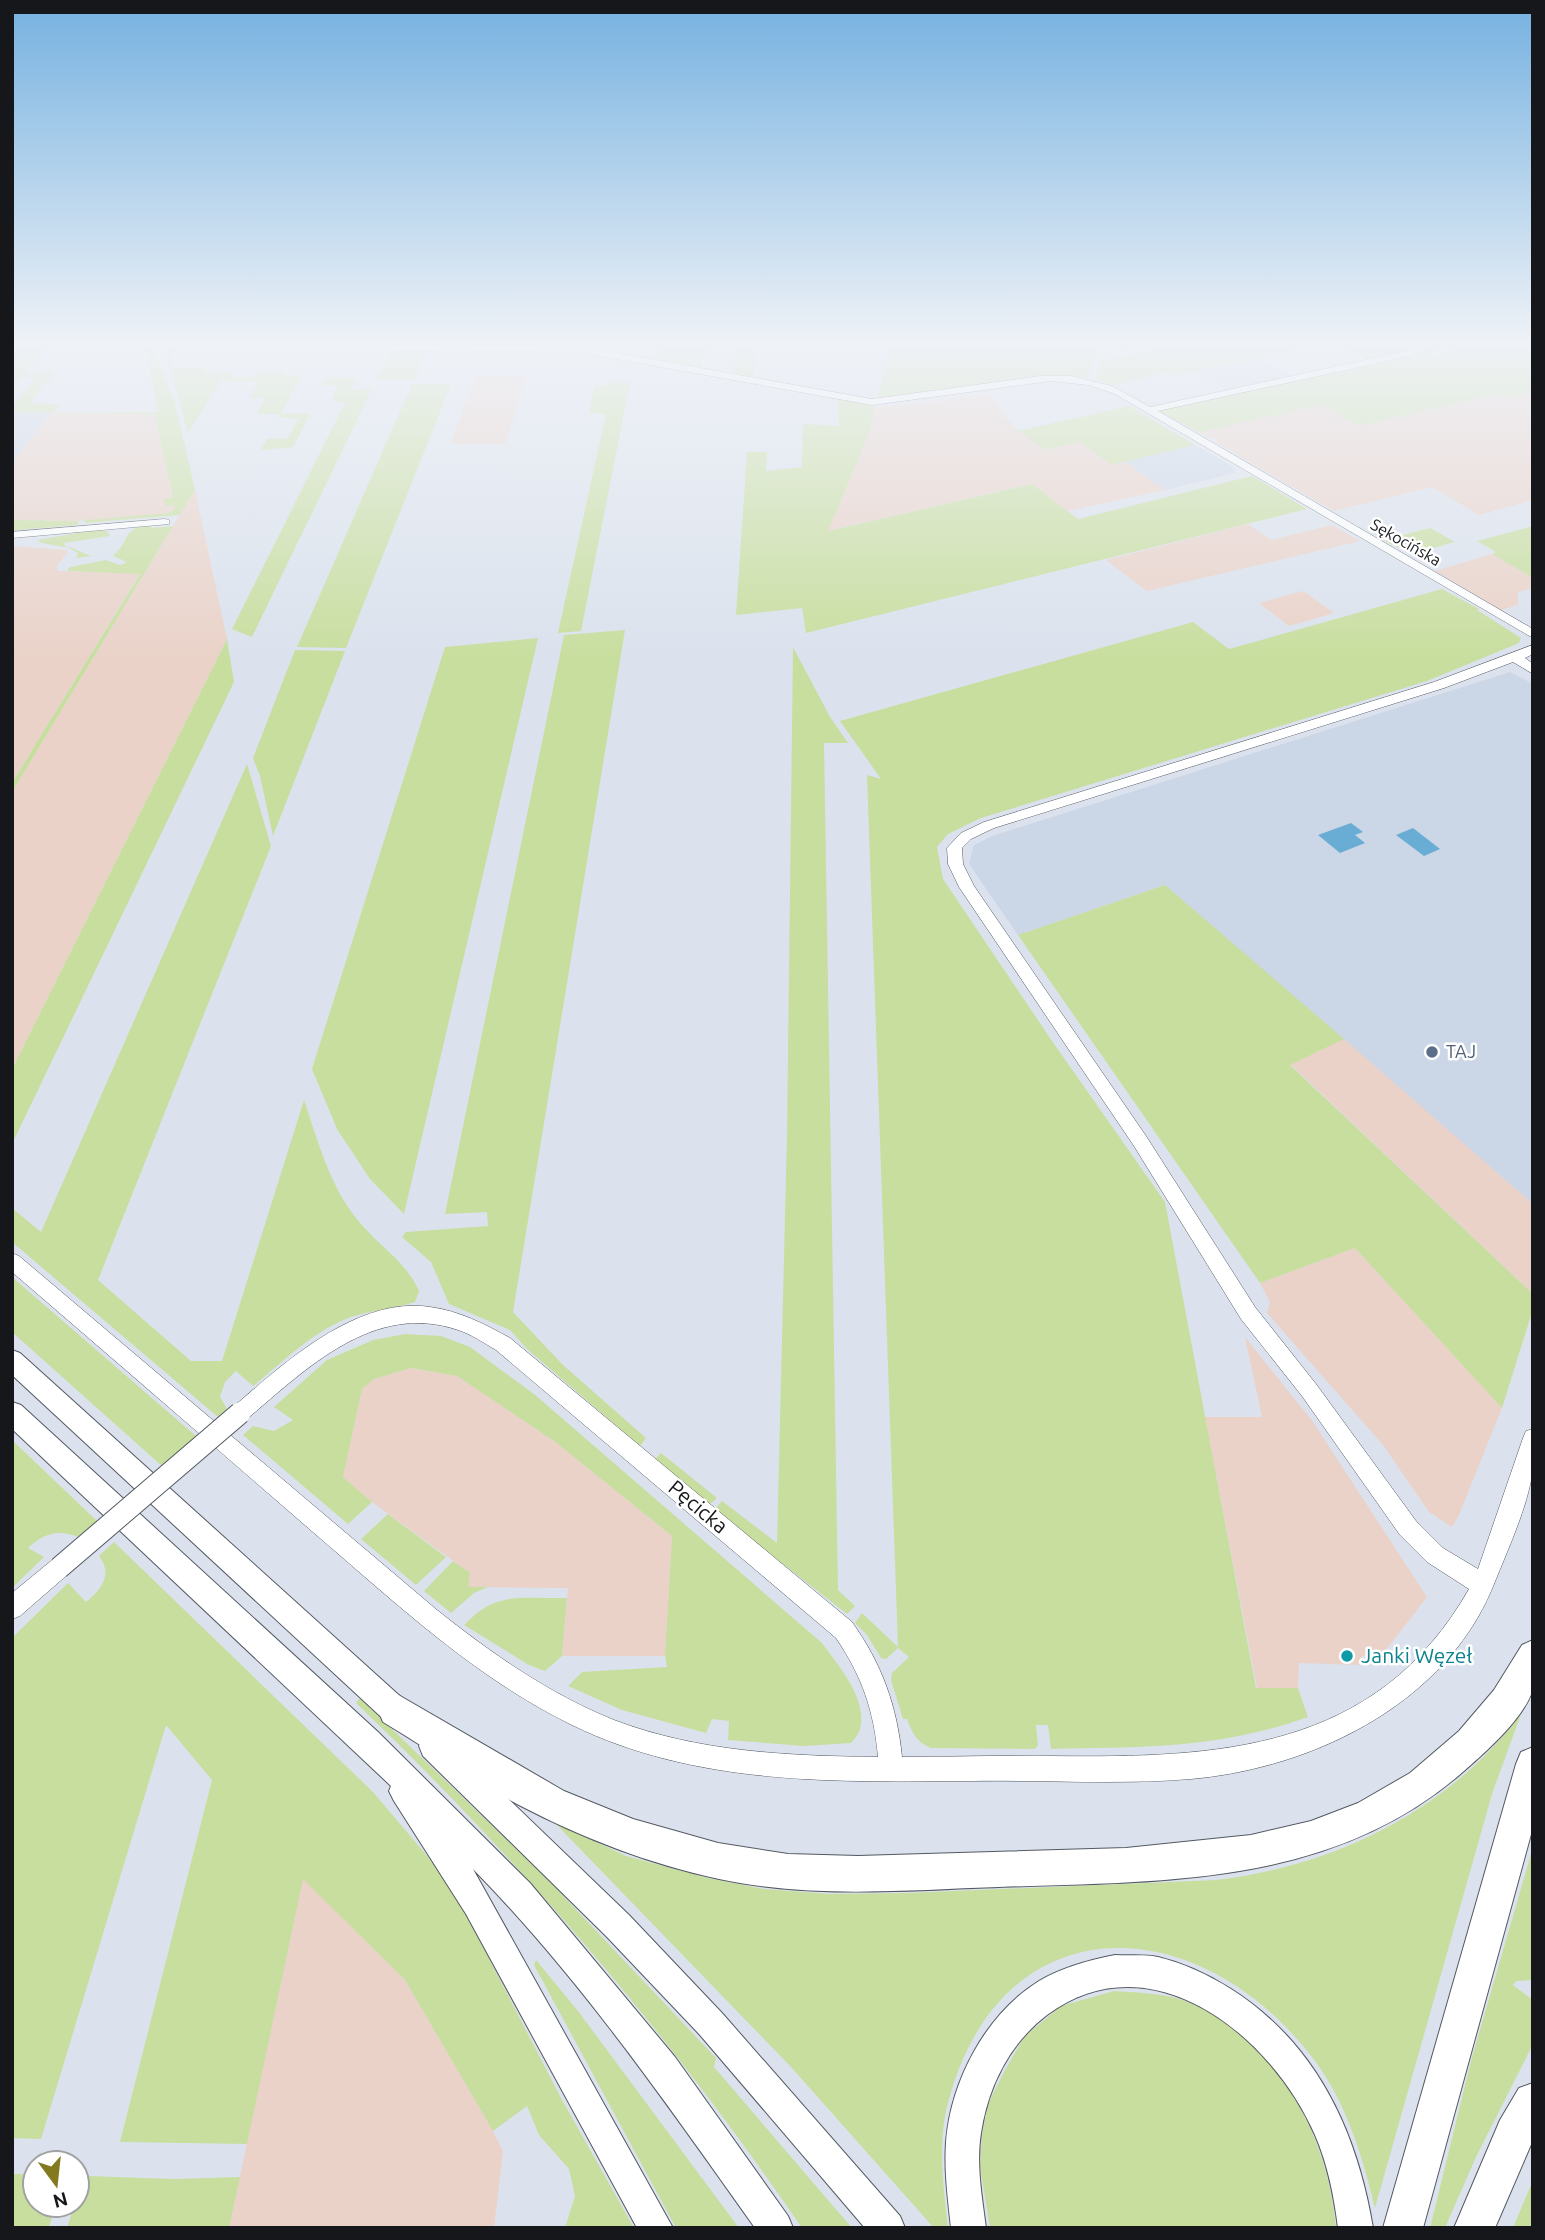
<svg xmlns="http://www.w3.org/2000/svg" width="1545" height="2240" font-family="Ubuntu,sans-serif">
<rect width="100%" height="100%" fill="#dbe2ed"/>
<!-- built -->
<path fill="#cbd6e7" d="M1256,358L1292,376L1228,390L1193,371Z
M12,412H52L12,462Z
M1195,445L1232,466L1235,473L1165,490L1125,462Z
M1510,672L1533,684V1204L1165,885L1018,935L969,864L974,845L992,836Z"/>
<!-- industrial -->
<path fill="#ead2c8" d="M476,376H527L505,444H450Z
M1533,392V500L1479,515L1432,487L1334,511L1237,455L1215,442L1217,440L1213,437L1208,438L1199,432L1322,405L1360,426L1502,393L1507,398Z
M987,393L1018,431L1044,450L1080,442L1111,465L1125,462L1165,490L1068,511L1031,484L827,531L870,431L874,407L924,403Z
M52,413L154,414L173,498L166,506L174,505L175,508L168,513L79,521L12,520V462Z
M195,490L227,639L12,1069V792Z
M1248,524L1271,540L1332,525L1360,541L1147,591L1106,560Z
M12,546L66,550L68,552L57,566L58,571L140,573L12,783Z
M1492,554L1533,578V588L1518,592V605L1501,610L1435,571Z
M1303,591L1334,613L1289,626L1259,603Z
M1344,1039L1533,1204V1294L1290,1064Z
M1355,1248L1502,1408L1459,1515L1452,1527L1429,1512L1383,1445L1267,1313L1270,1302L1260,1283Z
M1245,1337L1313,1422L1427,1597L1382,1655L1362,1656L1359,1665L1299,1663L1298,1688H1257L1205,1417H1262Z
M411,1368L457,1376L554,1441L672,1536L665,1656H562L568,1588L468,1587L470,1573L372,1502L343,1477L362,1389L374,1379Z
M303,1878L405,1980L493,2131L503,2151L494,2228H229Z"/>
<!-- green -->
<path fill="#c8de9e" d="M660,345H707V348H712V351H703L701,368L657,359Z
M755,345L753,378L734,373L737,346L734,345Z
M891,345H1126L1131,348L1120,351L1114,347L1094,346L1095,351L1115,352L1092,357L1088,378L1035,377L877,400Z
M1159,345H1318L1172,376L1167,373L1114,385L1095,380L1099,362L1104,359L1163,348Z
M1338,345H1405L1407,351L1368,359Z
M1417,345H1453L1431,353L1432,358H1437L1440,353L1471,345H1533V392L1507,398L1501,393L1360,426L1322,405L1199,432L1158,411L1424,351Z
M21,346H48L26,372L56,371L30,403L60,404L54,412H158L146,351L139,347L154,349L174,399L195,490L180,515L85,523V520L168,513L175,508L174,505L165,506L164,499L173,497L154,414L12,412V406L36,378L21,377L12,388V356Z
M169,346H192L172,352L173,367L207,368L204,373L232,372L230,377H255L258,372L284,371L283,375L302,376L281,413L310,414L293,447L261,450L267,439L288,438L298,419L279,417L280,414H257L265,398H249L259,381H221L188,433L165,352Z
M399,349H427L414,380L377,379L389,353H397Z
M329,377L357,379L352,390L372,389L252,637L232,629L345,403L332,400L337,386L324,385Z
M610,383H630L581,631L558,633L606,414L589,413L595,386H609Z
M412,384H451L346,648L297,647Z
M838,398L875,405L870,431L828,531L1032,484L1078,519L1252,476L1307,509L806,633L802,608L736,615L747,452H767L766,471L802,467L803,424L839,426Z
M1129,406L1195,445L1111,465L1080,442L1044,450L1018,431Z
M12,520L79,521L77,525L16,530H12Z
M150,525L152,528L173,526L12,792V783L140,574L67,571L70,567L106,560L120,565L127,562L113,556C132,540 120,528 150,525Z
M1533,526V578L1492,554L1496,552L1477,541Z
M1430,528L1455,542C1425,550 1412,557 1383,540Z
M95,530L107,531L110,536L64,543L65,546C75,548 82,553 92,556L76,558L78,553L69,548L42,543L37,540Z
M1442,589L1479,609L1477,610L1521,638L1519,643L1427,681L981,818L948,834L937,847L943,879L1052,1041L1165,1202L1256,1688H1298L1308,1717C1219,1749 1144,1747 1051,1749L1048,1725H1036L1038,1745L1035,1749L931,1748C917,1742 912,1733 907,1719H903L891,1680L892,1673L909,1657L898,1648L886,1659L881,1658L867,1635L855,1623L862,1613L898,1647L867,775L881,779L840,721L1193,622L1229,649Z
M625,630L513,1312L563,1365L646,1438L640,1446L527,1349L510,1330L449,1304L431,1262L402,1237L406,1232L488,1226L487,1212L445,1214L564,635Z
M538,638L404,1214L370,1179L337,1129L312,1069L445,647Z
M227,639L234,682L12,1144V1069Z
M793,647L830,717L848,743H824L838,1590L855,1606L847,1614L714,1510L722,1501L777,1543L787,1135Z
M295,650L345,651L273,836L260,776L253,758Z
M247,764L271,846L98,1280L191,1361H222L304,1100C318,1141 329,1184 356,1218C375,1243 407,1262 419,1291L415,1302C394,1309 372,1310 351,1317C313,1331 284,1361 253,1386L236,1371L225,1382L220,1397L227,1409L218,1417L12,1242V1208L41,1232Z
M1165,885L1344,1039L1290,1065L1533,1294V1309L1502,1408L1355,1248L1260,1283L1018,935Z
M12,1277L197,1437L163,1467L12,1332Z
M405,1334L441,1336L470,1347L534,1394L822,1643C838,1665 868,1699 860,1729C859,1734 854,1740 851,1743L804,1746L728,1740L729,1721L712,1719L706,1733L622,1710L568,1686L582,1672L667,1667L665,1656L672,1536L554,1441L457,1376L411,1368L374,1379L362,1389L343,1477L372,1502L348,1524L243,1435L253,1426L274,1431L293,1420L274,1407L327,1360L373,1340Z
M12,1440L97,1521L78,1537C58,1529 44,1533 28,1548L44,1557L12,1588Z
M661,1453L717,1498L709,1505L654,1460Z
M388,1514L446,1557L416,1585L361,1539Z
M114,1542L373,1792L428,1857L454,1891L561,2098L634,2228H565L575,2196L569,2169L539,2135L527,2106L493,2131L405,1980L303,1879L247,2144L120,2142L212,1780L166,1725L41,2139L12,2138V1638L68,1583L86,1602C102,1589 113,1574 99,1556Z
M453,1561L470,1573L468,1587H488L474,1593L451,1613L424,1591Z
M567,1598L562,1656L545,1671L529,1665L464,1625C496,1590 523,1599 567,1598Z
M360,1698L551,1883L716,2058L714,2067L852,2228H802C671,2036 524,1864 356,1703Z
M1521,1714L1492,1794L1375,2208C1362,2155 1346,2101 1312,2057C1195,1905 995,1902 946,2111C938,2149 944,2190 948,2228H934L791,2067L554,1822L626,1856L708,1878L764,1889L830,1894L907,1893L1216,1880C1335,1866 1448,1811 1521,1714Z
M1533,1847V1980L1516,1981L1513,1985L1533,2000V2044L1476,2157L1445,2228H1430L1471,2061Z
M536,1960L578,2011L739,2228H676L534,1965Z
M1114,1991C1141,1993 1168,1993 1193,2004C1279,2044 1328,2136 1336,2228H990L980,2167L982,2135L988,2104L1004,2072L1024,2037L1061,2006Z
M12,2174H35V2205H55L49,2228H12Z
M88,2176L173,2179L240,2177L229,2228H67L74,2205H77L80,2185Z
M1533,2180V2228H1513Z"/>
<!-- water -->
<path fill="#69add4" d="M1351,823L1363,832L1355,835L1365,843L1340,853L1318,835Z
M1413,828L1440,849L1424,856L1396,835Z"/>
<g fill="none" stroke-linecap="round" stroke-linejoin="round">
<defs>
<path id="minor" d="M241,345L578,346L872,399L1041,376H1071L1112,386L1150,407L1411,350L1414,351V355L1158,411L1533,629V638L1115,394L1089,385L1051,381L872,405L578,352L246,348Z
M165,519L169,520V524L12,538V532Z
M1533,645V654L1525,658L1533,664V674L1513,662L1444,688L994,828L971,839L962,848L963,864L974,886L1146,1136L1255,1307L1316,1384L1416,1521L1443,1548L1478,1569L1523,1438L1526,1431L1533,1429C1533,1444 1535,1461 1532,1476C1525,1513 1508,1549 1494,1584C1447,1703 1314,1768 1191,1779C1118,1785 1045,1780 972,1781C837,1782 697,1786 572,1725C474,1677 397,1604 314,1533C214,1446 113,1359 12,1272V1253L19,1256L437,1610C491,1653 549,1694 614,1720C698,1752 789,1756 878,1757C874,1711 862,1676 836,1638L496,1350C484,1343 471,1334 458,1330C374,1301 306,1369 247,1419L240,1422L233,1419L230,1413L233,1407C284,1363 357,1296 430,1307C460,1311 484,1324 510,1338L852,1622C882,1664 897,1706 902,1757C952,1757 1001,1755 1051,1756C1218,1758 1376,1752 1469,1589L1427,1562L1400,1535L1302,1396L1241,1319L1134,1146L959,887L948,864L947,848L961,833L984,822L1434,682Z
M59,1558L67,1561L70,1568L67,1575L20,1616L12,1619V1593L51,1561Z"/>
<path id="major" d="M12,1350L20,1353L412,1707L416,1717L412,1727L402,1731L392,1727L12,1375Z
M12,1402L21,1405L378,1732L530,1883L675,2057L788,2216L793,2228H755C667,2104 579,1977 473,1869L673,2228H637L466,1914L394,1801L389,1791L391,1786L12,1429Z
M433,1732L443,1736L629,1915L722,2013L900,2216L905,2228H865L700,2035L607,1937L423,1756L419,1746L423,1736Z
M1115,1955C1129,1956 1144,1954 1158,1957C1183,1963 1209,1975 1231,1989C1316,2043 1357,2131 1373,2228H1338C1334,2196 1328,2165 1315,2135C1272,2036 1151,1937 1047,2015C1009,2044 988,2087 981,2133C976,2164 982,2197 986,2228H951C948,2200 944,2171 946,2142C951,2080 986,2014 1039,1981C1063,1967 1089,1960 1115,1955Z"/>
<path id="highway" d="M1533,1640C1533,1655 1537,1678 1532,1692C1522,1720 1486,1752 1464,1771C1332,1887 1164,1881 999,1887C906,1890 812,1899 719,1879C649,1864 580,1837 517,1804C471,1779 428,1749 383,1722L378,1710L383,1698L395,1693L564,1791L633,1819L718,1843L788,1854L858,1856L1126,1848L1251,1835L1311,1821L1358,1803L1410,1773L1459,1731L1494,1690L1522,1645Z
M1533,1747V1827L1423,2228H1383L1516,1764L1521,1752Z
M1533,2083V2140L1495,2228H1454L1500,2120L1519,2088Z"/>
</defs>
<!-- minor casing -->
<use href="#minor" stroke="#535962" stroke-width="1"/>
<!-- major casing -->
<use href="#major" stroke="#535962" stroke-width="2"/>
<!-- highway casing -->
<use href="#highway" stroke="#535962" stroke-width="2"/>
<!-- minor -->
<use href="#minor" fill="#fff" fill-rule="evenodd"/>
<!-- major -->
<use href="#major" fill="#fff" fill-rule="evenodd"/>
<!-- highway -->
<use href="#highway" fill="#fff" fill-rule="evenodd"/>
<defs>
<path id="minor-bridge" d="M59,1568L240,1413"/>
</defs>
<!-- minor-bridge casing -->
<use href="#minor-bridge" stroke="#535962" stroke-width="23" stroke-linecap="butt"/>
<!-- minor-bridge -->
<use href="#minor-bridge" stroke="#fff" stroke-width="21"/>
</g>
<!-- sky -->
<linearGradient id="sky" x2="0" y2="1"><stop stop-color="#75b1e0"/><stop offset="0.52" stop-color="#eff2f7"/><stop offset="1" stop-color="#eff2f7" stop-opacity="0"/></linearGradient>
<rect width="1545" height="659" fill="url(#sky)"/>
<!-- markers -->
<circle fill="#5c6f8a" stroke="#fff" stroke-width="2.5" cx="1432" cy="1052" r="7"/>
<circle fill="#0f9aa8" stroke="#fff" stroke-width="2.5" cx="1347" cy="1656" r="7"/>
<g text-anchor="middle" stroke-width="5" stroke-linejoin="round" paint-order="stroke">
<!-- far-street labels -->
<g font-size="16" fill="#15171a" stroke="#fff">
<text transform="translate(1406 542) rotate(30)" y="6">Sękocińska</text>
</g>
<!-- service labels -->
<g font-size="18" fill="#4e5e75" stroke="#fff" text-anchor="start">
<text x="1446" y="1058">TAJ</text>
</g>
<!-- near-street labels -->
<g font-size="21" fill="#15171a" stroke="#fff">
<text transform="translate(698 1507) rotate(40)" y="7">Pęcicka</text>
</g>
<!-- near-culture labels -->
<g font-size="21" fill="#0d838f" stroke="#fff" text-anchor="start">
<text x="1361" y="1663">Janki Węzeł</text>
</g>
</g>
<!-- border -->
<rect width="1545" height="2240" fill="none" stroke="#15171a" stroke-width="28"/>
<!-- north arrow -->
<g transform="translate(56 2184) rotate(165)"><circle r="33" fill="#ffffff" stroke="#a1a2a3" stroke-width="2"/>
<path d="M0-5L12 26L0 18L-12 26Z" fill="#837a20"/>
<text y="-10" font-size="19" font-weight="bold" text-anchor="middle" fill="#15171a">N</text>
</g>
</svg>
